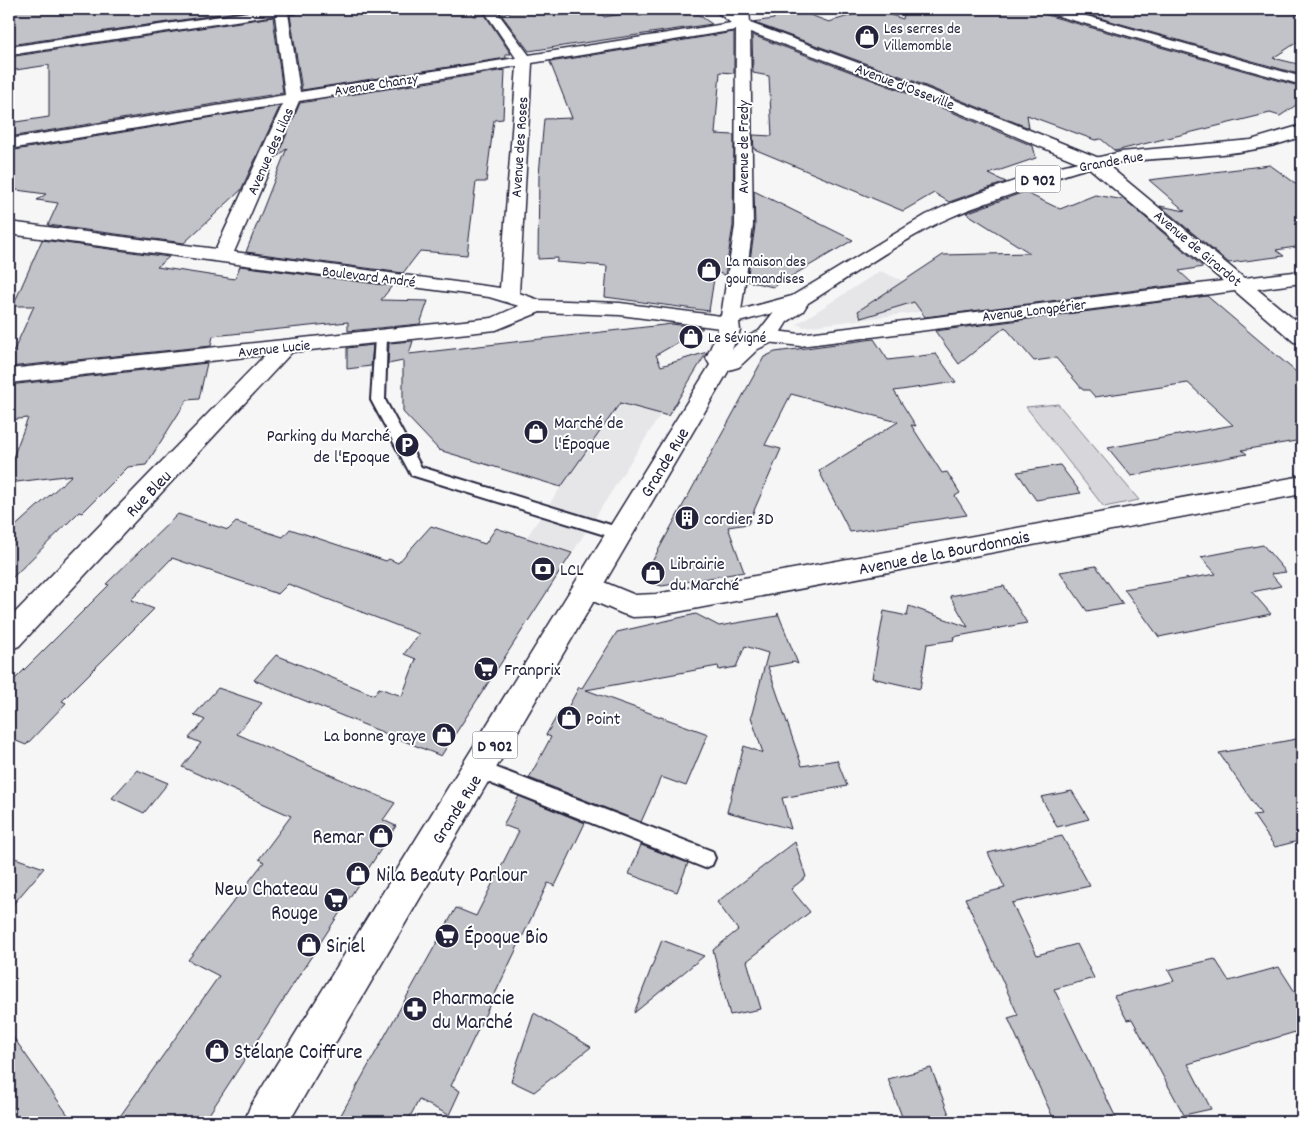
<svg xmlns="http://www.w3.org/2000/svg" width="1311" height="1131" font-family="Dekko,sans-serif">
<rect width="100%" height="100%" fill="#f6f6f7"/>
<filter id="ink" filterUnits="userSpaceOnUse"><feTurbulence type="fractalNoise" baseFrequency=".02" numOctaves="2"/><feDisplacementMap in="SourceGraphic" scale="10" xChannelSelector="R" yChannelSelector="G"/><feConvolveMatrix kernelMatrix="1 2 1 2 8 2 1 2 1" color-interpolation-filters="sRGB"/></filter>
<g filter="url(#ink)">
<!-- built -->
<path fill="#e6e6e9" d="M880,271L917,287L934,310L804,327L797,324Z
M500,343L508,390L624,391L661,414L573,552L526,538L561,487L439,450L403,412V355Z"/>
<!-- green -->
<path fill="#d7d7db" stroke="#7c7c8b" d="M1058,404L1139,500L1104,507L1026,407Z"/>
<!-- building -->
<path fill="#c2c2c9" stroke="#22223b" d="M9,9H257L9,45Z
M300,9H468L473,16L485,15L511,54H506V58L302,90L290,15L297,14Z
M535,9H545L553,16L597,10L604,17L634,12L638,16L690,9L712,24L529,51L500,13Z
M872,9L903,19L905,9H1041L1043,14L1302,87V101L1280,116L1270,113L1115,151L1101,139L1095,140L1027,115L1029,128L911,80L752,22L774,19L773,10H797L829,22Z
M1068,9H1273L1292,13L1302,16V39L1273,58L1302,65V75Z
M273,17L283,93L9,137V123L49,117V65L9,71V57Z
M734,32V73L720,72L715,134L734,135L733,226L725,275L715,272L709,311L605,297L607,266L556,262L558,258L538,259L539,175L544,119L572,118L550,62Z
M752,35L899,90L1033,146L1036,158L989,174L1006,182L949,202L934,193L903,211L754,149L753,135L772,136L769,76L753,73Z
M505,70L503,119L494,120L486,182H476L467,255L420,251L403,273L246,252L287,148L277,157L300,103Z
M280,106L241,190L184,243L48,225L58,203L37,200L46,194L9,189V151Z
M1270,165L1302,188V246L1276,250L1284,256L1229,263L1160,206L1185,211L1149,180Z
M754,191L853,240L773,287L747,281L755,226Z
M1024,192L1060,209L1095,195L1125,200L1203,267L1179,271L1192,283L925,317L914,302L861,318L858,311L943,255L1030,253L966,213Z
M42,240L169,257L157,267L235,279L240,266L392,286L381,300L428,301L420,324L348,331V322L213,336L211,346L9,367V361L34,306H13Z
M1207,296L1302,377V440L1242,450L1247,454L1131,476L1108,448L1233,425L1188,383L1095,397L1089,390H1083L1056,358L1034,361L1005,327L959,364L935,331Z
M672,324L703,328L656,355L661,366L707,352L668,416L620,403L561,487L439,450L403,412V361L388,364L389,343L413,341L409,354Z
M874,339L888,360L936,354L956,382L894,391L916,426L911,425L942,473L947,472L960,493L955,496L967,515L850,532L819,471L898,422L791,394L765,445L781,449L748,524L728,527L744,572L662,586L642,580L764,357L775,352Z
M373,345L371,366L347,369V348Z
M207,363L199,399L187,400L146,465L128,467L82,513L79,512L9,581V532L72,475L9,483V468L28,418L9,420V385Z
M1060,465L1081,493L1036,500L1017,472Z
M178,514L228,530L236,522L283,537L290,529L386,561L389,559L398,563L431,526L485,544L496,528L572,553L441,756L254,680L276,655L374,695L379,688L402,696L416,659L404,654L419,634L288,584L278,594L172,558L131,600L154,609L62,701L66,703L26,745L9,738V685L109,585L106,584Z
M1263,545L1286,572L1271,574L1281,586L1252,592L1271,614L1159,637L1124,589L1216,574L1201,557Z
M1096,566L1123,604L1087,611L1060,572Z
M1004,586L1027,623L953,637L954,640L927,644L920,689L872,678L884,611L907,616L909,606L968,627L950,596Z
M778,613L798,664L794,662L768,667L802,766L837,760L847,786L782,798L791,829L727,812L744,746L763,753L751,717L768,653L745,646L736,667L719,670L718,666L586,690L708,734L686,786L661,777L641,822L529,778L551,737L546,735L561,709L566,711L579,687L582,688L617,632L696,614L719,626L777,616Z
M218,688L262,703L237,734L395,803L383,820L396,826L204,1122H116L219,976L188,960L264,862L259,859L291,816L182,767L201,743L189,738L205,720L194,715Z
M1302,738V840L1275,847L1253,815L1261,814L1219,753Z
M137,770L168,783L144,813L112,798Z
M1072,791L1089,819L1057,827L1041,797Z
M519,796L585,823L555,886L548,883L451,1086L460,1091L449,1115L419,1100L407,1122H337L456,908L476,916L519,831L503,825Z
M1062,836L1090,886L1012,903L1037,955L1077,944L1094,978L1054,989L1118,1122H1055L1008,1018L1018,1015L965,898L1005,888L988,853Z
M795,842L806,877L791,889L810,912L747,961L761,1009L730,1015L713,950L738,930L717,902Z
M641,845L688,863L677,892L629,874Z
M9,856L44,868L9,909Z
M662,940L704,956L634,1013Z
M1215,959L1229,981L1279,967L1302,1003V1030L1188,1064L1211,1109L1184,1115L1132,1019L1127,1020L1114,996L1174,981L1168,970Z
M534,1013L591,1047L534,1092L511,1081Z
M9,1031L73,1122H9Z
M931,1068L952,1122H904L888,1079Z"/>
<g fill="none" stroke-linecap="round" stroke-linejoin="round">
<defs>
<path id="lane" d="M381,333L387,337L385,400L421,467L627,530L629,534L627,538L621,540L411,475L371,400L375,337Z
M479,761L712,851L715,858L712,865L705,868L472,776L469,770L472,764Z"/>
<path id="street" d="M268,9H298L297,12L288,13L300,92L516,58L483,9H495L529,55L731,23L713,9H727L737,15V9H749L750,23L910,82L1099,158L1244,278L1302,271V283L1257,289L1302,326V343L1294,342L1235,291L800,346L759,341L756,336L759,331L767,330L800,334L1223,281L1087,166L900,88L750,32L753,226L741,311L742,318L735,327L728,329L620,315L540,312L496,330L292,352L19,646L9,650V619L265,355L9,383V369L492,318L519,306L489,297L9,234V222L216,249L283,104L9,149V139L285,95L275,15L9,55V47ZM736,30L735,226L721,316L620,303L539,300L519,293L532,63ZM517,66L500,288L234,252L299,101Z
M1043,9H1062L1302,77V85L1044,12Z
M1292,9H1302V14L1293,12Z
M1302,476V494L656,616L633,617L623,614L579,595L575,587L579,579L589,576L635,595L656,594Z"/>
<path id="primary" d="M1302,125V136C1238,162 1164,153 1097,166C1070,172 1044,182 1018,192C992,201 965,210 940,222C896,244 850,277 808,303L803,311L787,322L775,341L758,349L739,367L729,370L289,1122H244L250,1107L710,365L706,358L718,331L717,322L725,314L792,296L926,215L952,203L1048,169L1121,152L1251,140ZM773,313L759,331L742,339L732,349L740,331L739,322Z"/>
</defs>
<!-- lane casing -->
<use href="#lane" stroke="#22223b" stroke-width="4"/>
<!-- street casing -->
<use href="#street" stroke="#22223b" stroke-width="3"/>
<!-- primary casing -->
<use href="#primary" stroke="#22223b" stroke-width="3"/>
<!-- lane -->
<use href="#lane" fill="#fff" fill-rule="evenodd"/>
<!-- street -->
<use href="#street" fill="#fff" fill-rule="evenodd"/>
<!-- primary -->
<use href="#primary" fill="#fff" fill-rule="evenodd"/>
</g>
</g>
<!-- icons -->
<defs>
<symbol id="shop-disc" viewBox="-11 -11 22 22"><circle r="9.5" fill="#22223b" stroke="#fff"/><path d="M-5-2.5h2.3a2.7 3.5 0 0 1 5.4 0H5L5.5 6h-11ZM-1.5-2.5h3a1.5 2.3 0 0 0-3 0Z" fill="#fff"/></symbol>
<symbol id="parking-disc" viewBox="-11 -11 22 22"><circle r="9.5" fill="#22223b" stroke="#fff"/><path d="M-3.5-5.5H1a3.5 3.5 0 0 1 0 7H-1V5.5H-3.5ZM-1-3.4V-.6H.8a1.4 1.4 0 0 0 0-2.8Z" fill="#fff"/></symbol>
<symbol id="building-disc" viewBox="-11 -11 22 22"><circle r="9.5" fill="#22223b" stroke="#fff"/><path d="M-4-6H4V6H1V3H-1V6H-4ZM-2.5-4.3h1.7v1.8h-1.7ZM.8-4.3h1.7v1.8H.8ZM-2.5-1h1.7V.8h-1.7ZM.8-1h1.7V.8H.8Z" fill="#fff"/></symbol>
<symbol id="bank-disc" viewBox="-11 -11 22 22"><circle r="9.5" fill="#22223b" stroke="#fff"/><path d="M-6-4H6V4H-6ZM0-2.3a2.3 2.3 0 1 0 0 4.6a2.3 2.3 0 1 0 0-4.6Z" fill="#fff"/></symbol>
<symbol id="supermarket-disc" viewBox="-11 -11 22 22"><circle r="9.5" fill="#22223b" stroke="#fff"/><path d="M-6-5.5h2.5l.6 2H6L4.5 2H-2.5L-4.4-4H-6ZM-1.5 3.2a1.3 1.3 0 1 0 .1 0ZM3 3.2a1.3 1.3 0 1 0 .1 0Z" fill="#fff"/></symbol>
<symbol id="pharmacy-disc" viewBox="-11 -11 22 22"><circle r="9.5" fill="#22223b" stroke="#fff"/><path d="M-2-6h4v4h4v4h-4v4h-4v-4h-4v-4h4Z" fill="#fff"/></symbol>
</defs>
<g fill-rule="evenodd">
<use href="#shop-disc" x="853" y="23" width="28" height="28"/>
<use href="#shop-disc" x="695" y="256" width="28" height="28"/>
<use href="#shop-disc" x="677" y="323" width="28" height="28"/>
<use href="#shop-disc" x="522" y="418" width="28" height="28"/>
<use href="#parking-disc" x="393" y="431" width="28" height="28"/>
<use href="#building-disc" x="673" y="504" width="28" height="28"/>
<use href="#bank-disc" x="529" y="555" width="28" height="28"/>
<use href="#shop-disc" x="639" y="559" width="28" height="28"/>
<use href="#supermarket-disc" x="472" y="655" width="28" height="28"/>
<use href="#shop-disc" x="555" y="704" width="28" height="28"/>
<use href="#shop-disc" x="430" y="721" width="28" height="28"/>
<use href="#shop-disc" x="367" y="822" width="28" height="28"/>
<use href="#shop-disc" x="344" y="860" width="28" height="28"/>
<use href="#supermarket-disc" x="322" y="886" width="28" height="28"/>
<use href="#supermarket-disc" x="433" y="922" width="28" height="28"/>
<use href="#shop-disc" x="295" y="931" width="28" height="28"/>
<use href="#pharmacy-disc" x="401" y="995" width="28" height="28"/>
<use href="#shop-disc" x="203" y="1037" width="28" height="28"/>
</g>
<g text-anchor="middle" stroke-width="4" stroke-linejoin="round" paint-order="stroke">
<!-- far-poi labels -->
<g font-size="15" fill="#22223b" stroke="#fff" text-anchor="start">
<text x="884" y="33">Les serres de<tspan x="884" dy="17">Villemomble</tspan></text>
<text x="726" y="266">La maison des<tspan x="726" dy="17">gourmandises</tspan></text>
<text x="708" y="342">Le Sévigné</text>
</g>
<!-- far-street labels -->
<g font-size="15" fill="#22223b" stroke="#fff">
<text transform="translate(376 84) rotate(-9)" y="5">Avenue Chanzy</text>
<text transform="translate(905 86) rotate(21)" y="5">Avenue d'Osseville</text>
<text transform="translate(519 147) rotate(-86)" y="5">Avenue des Roses</text>
<text transform="translate(743 147) rotate(-90)" y="5">Avenue de Fredy</text>
<text transform="translate(270 151) rotate(-66)" y="5">Avenue des Lilas</text>
<text transform="translate(1111 161) rotate(-10)" y="5">Grande Rue</text>
<text transform="translate(1198 248) rotate(40)" y="5">Avenue de Girardot</text>
<text transform="translate(369 276) rotate(7)" y="5">Boulevard André</text>
<text transform="translate(1034 310) rotate(-7)" y="5">Avenue Longpérier</text>
<text transform="translate(274 348) rotate(-6)" y="5">Avenue Lucie</text>
</g>
<!-- shield labels -->
<g fill="#fff" stroke="#646476" stroke-width="1">
<rect x="1015.5" y="165.5" width="45" height="27" rx="4"/>
<rect x="472.5" y="731.5" width="45" height="27" rx="4"/>
</g>
<g font-size="16" font-weight="bold" fill="#22223b">
<text x="1038" y="185">D 902</text>
<text x="495" y="751">D 902</text>
</g>
<!-- poi labels -->
<g font-size="18" fill="#22223b" stroke="#fff" text-anchor="start">
<text x="554" y="428">Marché de<tspan x="554" dy="21">l'Époque</tspan></text>
<text x="390" y="441" text-anchor="end">Parking du Marché<tspan x="390" dy="21">de l'Epoque</tspan></text>
<text x="704" y="524">cordier 3D</text>
<text x="670" y="569">Librairie<tspan x="670" dy="21">du Marché</tspan></text>
<text x="560" y="575">LCL</text>
<text x="504" y="675">Franprix</text>
<text x="586" y="724">Point</text>
<text x="426" y="741" text-anchor="end">La bonne graye</text>
</g>
<!-- street labels -->
<g font-size="18" fill="#22223b" stroke="#fff">
<text transform="translate(664 462) rotate(-59)" y="6">Grande Rue</text>
<text transform="translate(148 493) rotate(-46)" y="6">Rue Bleu</text>
<text transform="translate(944 552) rotate(-11)" y="6">Avenue de la Bourdonnais</text>
<text transform="translate(456 809) rotate(-58)" y="6">Grande Rue</text>
</g>
<!-- near-poi labels -->
<g font-size="21" fill="#22223b" stroke="#fff" text-anchor="start">
<text x="364" y="843" text-anchor="end">Remar</text>
<text x="376" y="881">Nila Beauty Parlour</text>
<text x="318" y="895" text-anchor="end">New Chateau<tspan x="318" dy="24">Rouge</tspan></text>
<text x="464" y="943">Époque Bio</text>
<text x="326" y="952">Siriel</text>
<text x="432" y="1004">Pharmacie<tspan x="432" dy="24">du Marché</tspan></text>
<text x="234" y="1058">Stélane Coiffure</text>
</g>
</g>
<!-- margin -->
<rect width="1311" height="1131" fill="none" stroke="#fff" stroke-width="30"/>
<rect x="15" y="15" width="1281" height="1101" fill="none" stroke="#22223b" stroke-width="2" filter="url(#ink)"/>
</svg>
